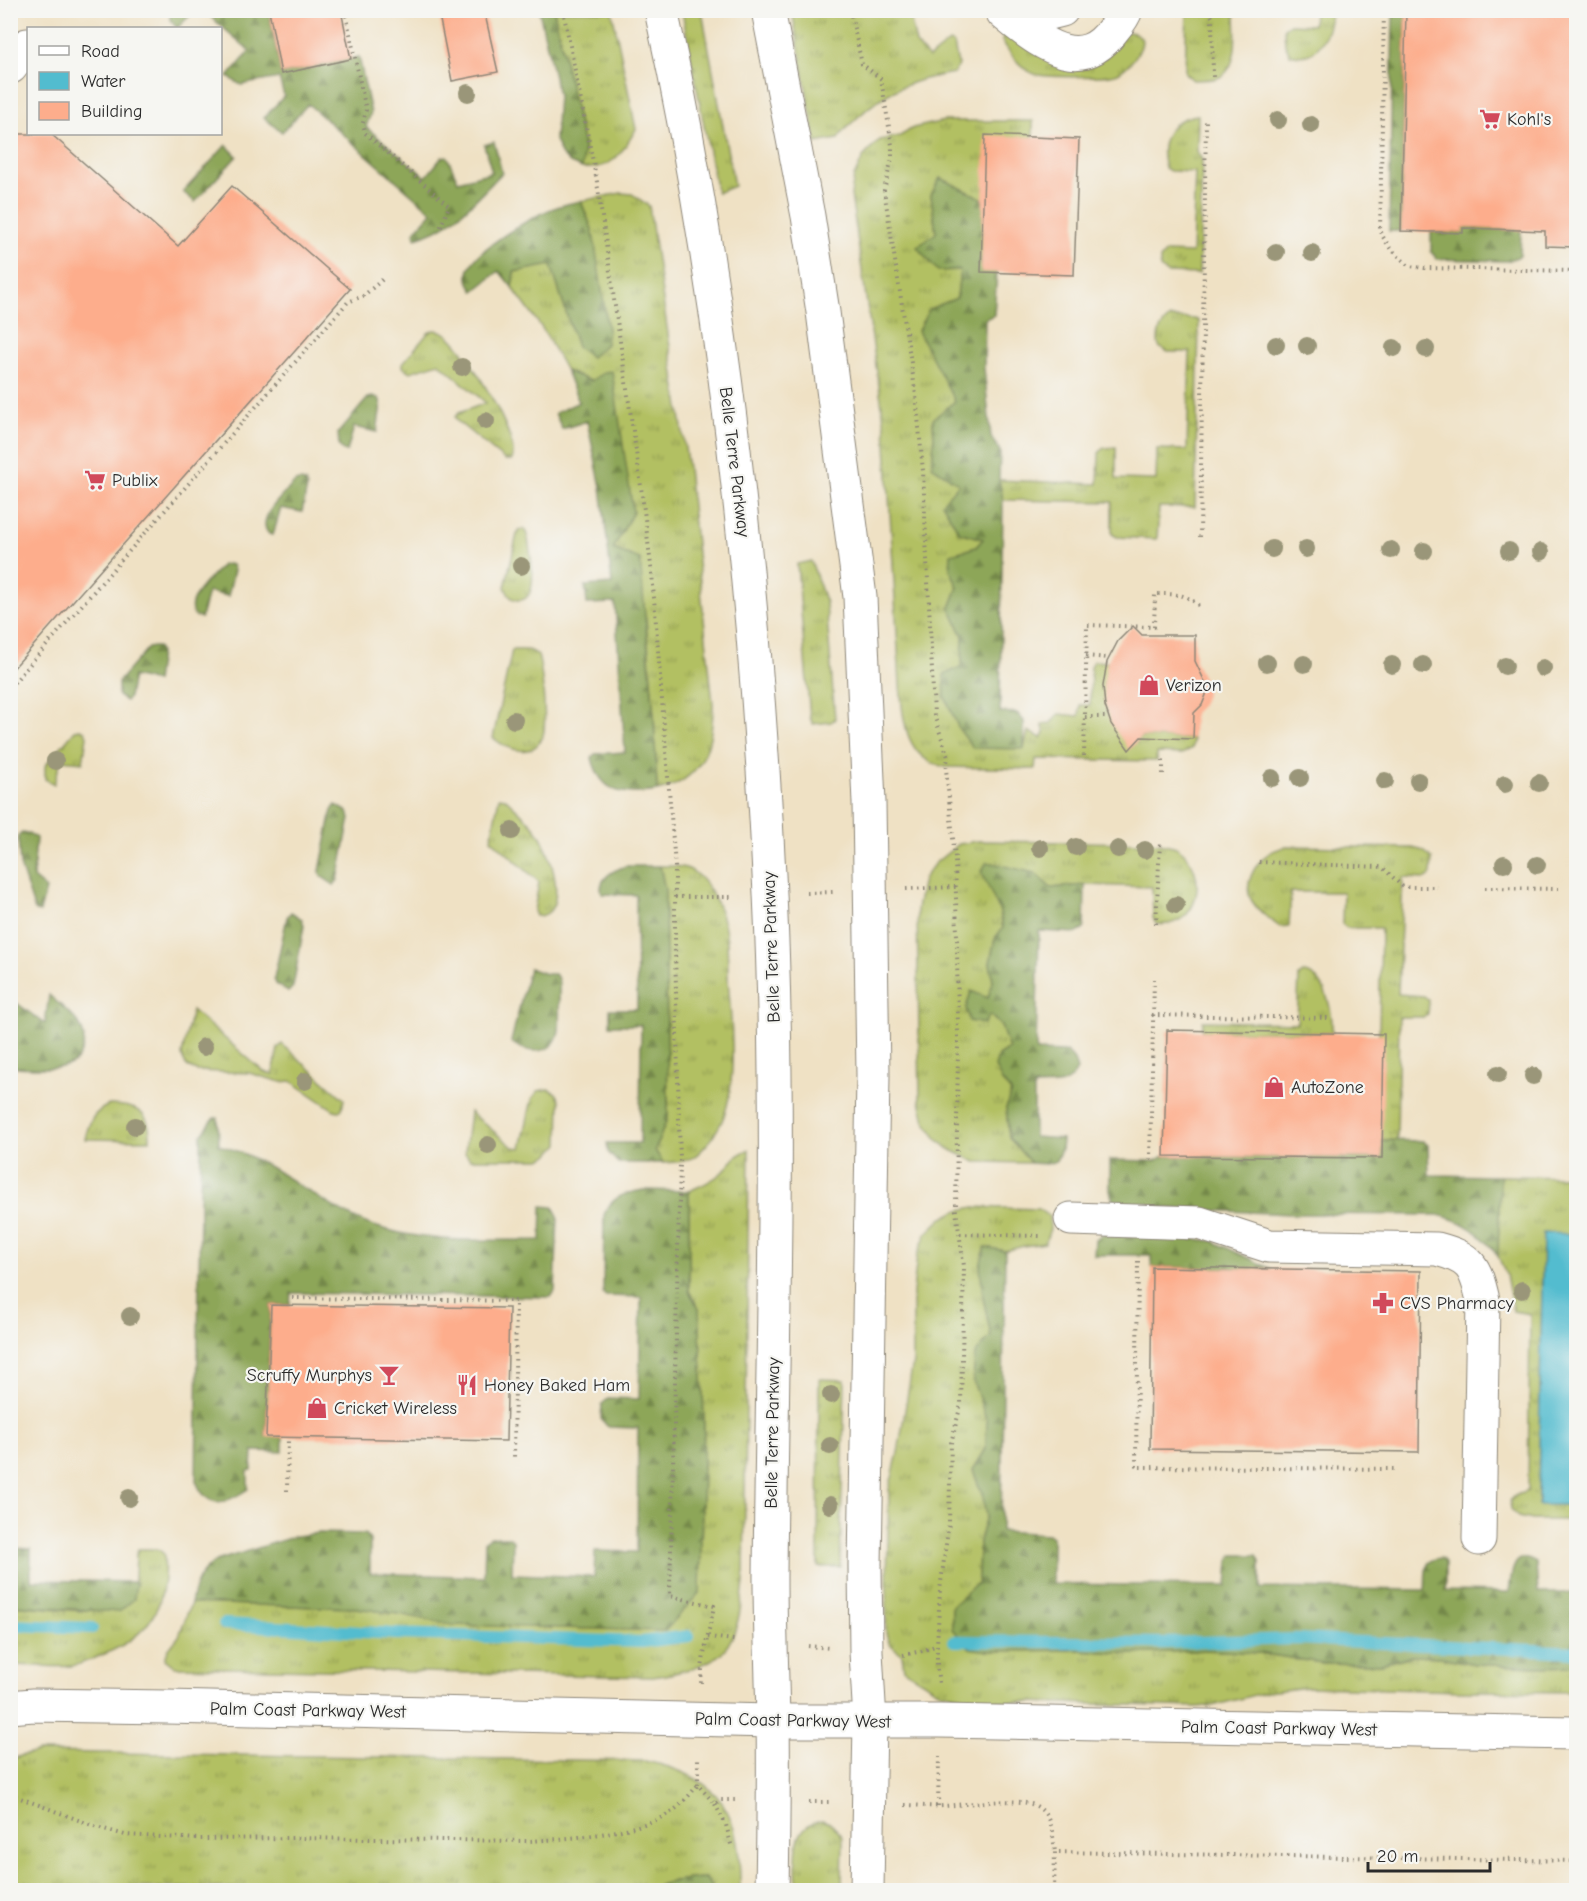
<svg xmlns="http://www.w3.org/2000/svg" width="1587" height="1901" font-family="'Comic Neue',sans-serif">
<defs>
<pattern id="grass-tufts" width="24" height="20" patternUnits="userSpaceOnUse" patternTransform="scale(1.5)"><rect width="24" height="20" fill="#b2c062"/><path d="M3 7l-1-3M5 7V3M7 7l1-3M15 17l-1-3M17 17v-4M19 17l1-3" fill="none" stroke="#919c51"/></pattern>
<pattern id="forest-firs" width="22" height="20" patternUnits="userSpaceOnUse" patternTransform="scale(1.5)"><rect width="22" height="20" fill="#8da658"/><path d="M5 1l3.5 6h-7zM16 11l3.5 6h-7z" fill="#738749"/></pattern>
</defs>
<rect width="100%" height="100%" fill="#f6f6f2"/>
<filter id="ink" filterUnits="userSpaceOnUse"><feTurbulence type="fractalNoise" baseFrequency=".0167" numOctaves="2"/><feDisplacementMap in="SourceGraphic" scale="12" xChannelSelector="R" yChannelSelector="G"/><feConvolveMatrix kernelMatrix="1 2 1 2 8 2 1 2 1" color-interpolation-filters="sRGB"/></filter>
<filter id="wash" filterUnits="userSpaceOnUse"><feTurbulence type="fractalNoise" baseFrequency=".008" numOctaves="4" result="noise"/><feDisplacementMap in="SourceGraphic" scale="24" xChannelSelector="R" yChannelSelector="G"/><feGaussianBlur stdDeviation="1.35" result="paint"/><feColorMatrix in="noise" values="0 0 0 0 0 0 0 0 0 0 0 0 0 0 0 0 0 1.4 0 .05"/><feComposite in="paint" operator="in"/></filter>
<g filter="url(#wash)">
<rect width="100%" height="100%" fill="#efe1c4"/>
<!-- grass -->
<path fill="url(#grass-tufts)" stroke="#6e7646" stroke-width="1.5" d="M554,11H612L636,129C623,152 612,171 582,168L584,148Z
M682,11H702L734,186L717,193Z
M792,11H909L916,44L929,58L949,42L954,44L958,65L954,73C914,79 886,90 857,118C850,125 843,130 838,139L816,143Z
M1187,11H1235C1235,30 1240,63 1222,76C1214,81 1201,79 1193,80L1185,73Z
M1314,11H1331C1330,34 1318,63 1290,54L1285,44L1284,28L1290,24L1313,25Z
M1127,32C1159,33 1131,66 1118,73C1107,78 1051,77 1038,75C1034,74 1029,72 1026,69C1015,62 1009,51 1002,41L1003,35L1010,34L1034,51Z
M1198,115L1197,151L1202,160L1199,274L1167,273L1160,268V259L1166,252L1192,253L1195,172L1170,171L1165,168C1157,140 1170,118 1198,115Z
M944,121H1033V137L983,199L941,178L931,195L936,233L960,270L957,298L929,309L918,331L956,401L933,419L934,440L932,466L960,484L983,539L976,547L950,569L958,587L950,608L963,636L962,667L944,675L1024,749L1028,731L1041,738L1045,733L1042,724L1051,723L1059,714L1079,716L1080,705H1090L1091,665L1094,661L1107,662L1131,747L1141,737L1193,739L1192,748L1182,754L1157,753V761L1036,759L1035,769L946,767C905,761 903,719 900,685L885,427L851,195L854,176L864,156L880,140L900,136L913,128Z
M621,193L632,194L649,206L688,468L713,704C713,746 703,780 657,791L654,716L646,618L613,549L633,512L605,372L591,381L566,371L542,328L512,287L514,272L551,265L577,347L593,232L581,201Z
M1170,318L1195,319L1199,321L1195,507H1159L1157,539L1117,537L1112,534V502L1003,500L999,480L1098,484L1099,453L1104,448L1116,447V479L1156,480L1157,449L1187,450L1190,352H1168L1159,347C1156,334 1160,326 1170,318Z
M434,330C440,330 446,333 450,337C468,353 521,439 512,460H505L457,421L455,417L459,413L486,403L439,363L410,372L404,368L402,364L428,333Z
M523,529L527,533C529,548 543,603 517,600C510,599 508,594 505,587L518,530Z
M811,561L826,603L835,719L831,722L813,724L810,718L797,564Z
M512,650C521,650 531,648 538,656C542,668 547,723 543,735C534,760 508,750 493,738Z
M80,729L85,731L87,736L83,762L61,760L54,784L45,779V766L75,730Z
M499,797L505,798C516,809 530,820 538,832C550,849 572,917 536,916L534,911L539,882L491,839Z
M978,841L1160,843C1165,845 1173,845 1178,848C1210,870 1201,930 1156,924L1153,918L1152,887L1085,885L1051,888L982,871L1000,912L1003,928L995,938L990,963L993,980L988,998L990,1015L1001,1026L1009,1049L998,1056L1002,1081L1011,1092L1006,1108L1009,1138L1031,1163L976,1162L949,1149L937,1139L925,1121L920,1101L917,909L923,879L935,863L959,844Z
M1286,846L1413,848L1424,851L1432,859L1431,874L1426,879L1403,878L1398,994L1424,996L1429,1000L1428,1014L1423,1017H1399L1397,1140H1382L1379,1034L1381,928H1347L1342,924L1343,892H1291L1289,926L1280,927C1270,920 1258,911 1252,901C1242,886 1255,863 1268,854C1273,850 1280,849 1286,846Z
M660,866C672,866 686,865 695,873C711,885 723,914 726,934C728,948 728,964 728,979C731,1019 739,1089 720,1125C714,1136 701,1154 690,1159C681,1163 672,1162 663,1163L655,1151L668,1116L665,890Z
M1303,973C1327,974 1333,1015 1332,1033L1202,1031L1203,1021L1297,1023L1299,976Z
M192,1010L264,1072L273,1074L278,1048L282,1044L344,1099L342,1109L339,1111L334,1110L291,1081L281,1082L249,1073L197,1071C188,1068 183,1064 182,1054Z
M548,1089L556,1093L560,1100L559,1144L549,1155L541,1159H470L465,1153L470,1112L513,1147L521,1148L532,1099L538,1091Z
M109,1105C135,1105 151,1111 150,1140L85,1139C89,1122 93,1112 109,1105Z
M749,1150L744,1583C741,1605 739,1631 725,1649C712,1666 673,1674 653,1677L175,1667L165,1659L168,1650L179,1636L191,1603L357,1608L399,1614L665,1630L700,1591L704,1418L699,1309L689,1291V1191C700,1186 711,1182 720,1174C731,1165 735,1153 749,1150Z
M1500,1176L1576,1177V1234H1543L1538,1504L1576,1505V1520H1532L1518,1517L1511,1510L1510,1501L1516,1495L1528,1491L1530,1314L1513,1311L1506,1275L1498,1256Z
M974,1207L1039,1209L1049,1216L1050,1229L1045,1243L1024,1246L1005,1251L985,1247L983,1297L991,1336L973,1381L987,1421L986,1449L973,1470L983,1497L986,1516L979,1541L978,1582L952,1606V1629L988,1651L1079,1650L1130,1654L1206,1650L1259,1653L1322,1663L1381,1664L1412,1656L1441,1657L1475,1664L1536,1667L1576,1666V1692L1463,1691L1309,1687L1266,1692L1216,1705L1198,1707L986,1701L940,1692L904,1670L902,1655L889,1643L886,1634L889,1489L898,1453L913,1361V1292L917,1256L926,1234L941,1219L956,1211Z
M819,1379L845,1380L840,1567H818Z
M138,1549H158L164,1554C168,1609 148,1638 97,1657C89,1660 80,1665 71,1666C52,1668 30,1665 11,1665V1605L81,1611L134,1599L136,1554Z
M39,1752L645,1761C724,1777 741,1815 740,1890H714L704,1878C683,1879 667,1881 648,1890H309L257,1888L11,1887V1760L20,1756Z
M822,1820L832,1824L843,1837L842,1890H797C797,1864 788,1825 822,1820Z"/>
<!-- forest -->
<path fill="url(#forest-firs)" stroke="#5c6842" stroke-width="1.5" d="M170,11V10L195,11L177,28L170,20Z
M204,11H269L281,74L359,57L371,113L366,127L426,177L442,157L447,156L458,181L492,172L484,145L494,142L502,173C476,199 451,230 415,238L414,232L432,212L308,104L282,132L264,118L284,96L279,78L241,85L228,77L250,51Z
M539,11H554L584,148L582,168L570,163L561,154L555,140L558,95Z
M1393,11H1406L1401,231H1389Z
M226,145L237,156L195,202L183,192Z
M940,178L983,199L997,272L994,315L985,319L984,368L991,437L1000,451L999,480L1003,500L1000,712L1017,713L1024,721V749L973,748L959,729L945,697L944,675L962,666L963,636L950,608L958,587L950,569L951,554L976,547L983,539L959,532L942,503L959,484L932,466L934,440L933,419L955,401L918,331L929,309L957,298L960,270L938,271L917,247L936,233L931,195Z
M581,201L593,232L608,330L606,344L591,357L577,347L551,265L514,272L512,287L499,271L474,291C469,284 466,278 469,269C477,248 536,214 557,207C565,204 573,203 581,201Z
M1463,228L1521,230L1520,256L1507,261L1437,259L1431,252V232L1463,233Z
M566,371L591,381L605,372L612,371L633,512L613,549L640,559L654,716L657,791C625,796 601,795 592,758L595,754L625,752L615,603L587,604L585,586L612,584L601,487L587,421L562,429L555,413L579,402Z
M373,397L379,398L381,404L377,432L354,427L347,451H343L339,446L338,433L368,398Z
M300,481L305,482L307,487L302,512L281,508L273,535L269,534C254,518 285,494 295,482Z
M227,564L232,565L234,570L228,596L208,592L201,618L195,616C181,602 212,577 222,565Z
M153,647H158L160,653L156,682L133,676L129,697L126,701L118,696V682L148,648Z
M336,805L348,812L350,818L338,880L334,885L321,876L320,871L332,810Z
M22,833H29L36,838L33,878L46,889L40,912L35,911L20,865L18,836Z
M987,862L1035,873L1051,888L1085,885L1084,929L1077,933L1039,931L1036,1051L1067,1052L1074,1060L1077,1070C1066,1090 1054,1084 1034,1086V1137L1062,1139L1061,1150L1056,1161L1047,1164L1031,1163L1009,1138L1006,1108L1011,1092L1002,1081L995,1067L998,1056L1009,1049L1001,1026L990,1015L984,1024L969,1021L966,1008L971,991L988,998L993,980L990,963L995,938L1003,928L1000,912L981,871Z
M626,866H660L665,890L668,1116L655,1150L663,1163H618L608,1152L607,1143H640L641,1025H610V1009H637L636,895L602,894C597,878 614,870 626,866Z
M291,912L302,919L304,926L293,987L288,992L276,984L274,978L287,917Z
M529,968L546,974H555C561,981 559,992 559,1001C559,1010 560,1021 559,1030C555,1056 528,1055 511,1042Z
M49,995C65,1010 91,1025 82,1050C80,1056 76,1062 71,1064C58,1071 26,1067 11,1067V999L45,1024Z
M214,1118H218L219,1145C275,1160 315,1203 368,1224C422,1244 484,1240 541,1240L542,1206L553,1207L558,1216L555,1291L551,1297L291,1293L290,1305H271L266,1436L283,1437V1452L253,1451L252,1470L248,1471V1489C227,1503 208,1512 196,1481L201,1135Z
M1382,1140L1423,1141L1428,1145L1429,1175L1500,1176L1498,1256C1482,1234 1465,1221 1438,1215L1290,1214L1120,1206L1113,1201L1110,1191V1160L1155,1161L1164,1156L1382,1158Z
M643,1190L689,1191V1291L699,1309L704,1418L700,1592L665,1631L452,1625L399,1614L357,1608L191,1603C195,1584 199,1572 216,1561L296,1536L319,1533L365,1534L370,1540V1573L484,1577L485,1541L491,1537H510L513,1541L512,1574L594,1577L595,1551L637,1552L638,1428L608,1427L601,1419L602,1404L609,1398L639,1399L641,1297L606,1296L603,1294L604,1215C611,1197 624,1193 643,1190Z
M1101,1235L1171,1236L1213,1241L1271,1269L1152,1267V1255H1094L1095,1240Z
M985,1247L1005,1251L1001,1531L1048,1534L1052,1537V1584L1227,1586L1229,1561L1233,1555H1257L1260,1561V1588L1425,1590C1427,1575 1421,1559 1441,1558L1445,1562V1591L1509,1592C1511,1576 1512,1548 1536,1563L1538,1593H1576V1666L1536,1667L1475,1664L1441,1657L1412,1656L1381,1664L1322,1663L1259,1653L1206,1650L1130,1654L1079,1650L988,1651L969,1648L952,1629V1606L978,1582L979,1541L986,1516L983,1497L973,1470L986,1449L987,1421L973,1381L975,1354L991,1336L983,1297L980,1266Z
M11,1548L31,1549V1580L136,1582L134,1599L119,1612L11,1605Z
M705,1878L714,1890H648C667,1881 684,1879 705,1878Z"/>
<!-- water -->
<path fill="#52bccf" stroke="#3e747d" stroke-width="1.5" d="M1543,1233L1576,1234V1505H1538Z"/>
<g fill="none" stroke-linecap="round" stroke-linejoin="round">
<!-- stream -->
<path stroke="#52bccf" stroke-width="12" d="M224,1624L396,1634L642,1642L689,1636
M10,1625L92,1628
M954,1641L1164,1643L1297,1639L1576,1652"/>
</g>
<g id="blocks">
<!-- building -->
<path fill="#fdad8c" d="M269,10H341L351,59L281,74Z
M438,10H484L498,72L452,81Z
M1406,10H1576V247L1545,246V231L1463,228V233L1401,231Z
M10,134H51L178,246L232,186L350,289L10,672Z
M985,135L1079,139L1074,275L981,272Z
M1133,626L1142,635H1195V661L1206,684V695L1202,705L1194,713L1193,739L1141,737L1129,750L1111,724L1105,706L1103,686L1107,662L1118,641Z
M1167,1030L1384,1034L1382,1158L1164,1156Z
M1152,1267L1421,1271L1419,1452L1150,1449Z
M271,1305L509,1308L506,1441L266,1437Z"/>
</g>
</g>
<g filter="url(#ink)">
<use href="#blocks" fill-opacity="0" stroke="#8d8678" stroke-width="1.5"/>
<g fill="none" stroke-linecap="round" stroke-linejoin="round">
<defs>
<path id="minor" d="M1003,13L1014,22L1062,10
M1014,22C1046,47 1083,72 1113,30C1118,24 1124,17 1126,10
M11,67L27,45
M1071,1219L1199,1223L1269,1246L1437,1249C1471,1258 1475,1266 1483,1300L1479,1539"/>
<path id="major" d="M661,10C725,301 756,598 770,894C781,1122 772,1350 770,1577C770,1625 772,1672 773,1720C774,1777 773,1834 772,1890
M768,10L808,216L823,312L860,597L869,803L873,1075L865,1566L866,1652L870,1721L867,1890
M10,1707L33,1705L167,1707L773,1721H939L1576,1733"/>
</defs>
<!-- minor casing -->
<use href="#minor" stroke="#8d8678" stroke-width="35"/>
<!-- major casing -->
<use href="#major" stroke="#8d8678" stroke-width="35"/>
<!-- path -->
<path stroke="#8d8678" stroke-width="4" stroke-dasharray="1.5 4.5" stroke-linecap="butt" d="M345,10L366,110L363,123L365,133L449,206L440,229
M563,10L597,182L640,479L652,573L675,866V948L680,1162L670,1596L714,1606C709,1632 702,1656 701,1683
M850,10L862,64L881,79L892,145V158L884,190L916,395L923,471L934,715L948,757L946,769L955,858L957,938L958,1044L956,1211L964,1266L961,1404L951,1443L949,1522L940,1590L937,1645V1669L939,1684
M1209,10L1212,17L1213,79
M1384,10L1380,232L1390,248L1409,266L1424,268L1576,271
M1200,537L1206,120
M1086,656L1109,658
M10,687L348,302L363,296L383,279
M1085,717H1105
M1084,756L1087,625L1154,627L1155,594C1173,594 1186,593 1199,606
M1163,774V758
M1259,862L1382,867L1403,887H1437
M1485,888L1558,889
M906,889L956,887
M807,893L833,892
M675,897H734
M1156,924L1160,843
M1152,1015L1331,1018
M1150,1160L1154,979
M960,1234L1040,1236
M1138,1261L1136,1467L1394,1469
M292,1298L516,1301L514,1460
M287,1491L288,1437
M708,1637L734,1640
M808,1646L830,1648
M903,1655L922,1651L937,1645
M698,1785V1756
M10,1794L97,1827L125,1835L200,1839L293,1838L529,1841C568,1839 639,1833 671,1812C681,1806 690,1794 698,1785L715,1804L720,1800H736
M809,1802H832
M715,1804L726,1825L732,1848
M905,1805C918,1805 930,1807 943,1806C964,1805 1017,1796 1036,1806C1052,1814 1053,1836 1055,1852
M938,1806L939,1757
M1054,1890L1055,1852L1576,1861"/>
<!-- minor -->
<use href="#minor" stroke="#fff" stroke-width="33"/>
<!-- major -->
<use href="#major" stroke="#fff" stroke-width="33"/>
</g>
<!-- trees -->
<g fill="#9a9679">
<circle cx="468" cy="93" r="9"/>
<circle cx="1278" cy="120" r="9"/>
<circle cx="1311" cy="125" r="9"/>
<circle cx="1276" cy="252" r="9"/>
<circle cx="1312" cy="253" r="9"/>
<circle cx="1276" cy="345" r="9"/>
<circle cx="1307" cy="346" r="9"/>
<circle cx="1394" cy="348" r="9"/>
<circle cx="1426" cy="349" r="9"/>
<circle cx="462" cy="367" r="9"/>
<circle cx="486" cy="421" r="9"/>
<circle cx="1272" cy="549" r="9"/>
<circle cx="1306" cy="549" r="9"/>
<circle cx="1391" cy="550" r="9"/>
<circle cx="1424" cy="551" r="9"/>
<circle cx="1509" cy="551" r="9"/>
<circle cx="1541" cy="552" r="9"/>
<circle cx="521" cy="566" r="9"/>
<circle cx="1267" cy="663" r="9"/>
<circle cx="1304" cy="664" r="9"/>
<circle cx="1392" cy="665" r="9"/>
<circle cx="1423" cy="665" r="9"/>
<circle cx="1505" cy="666" r="9"/>
<circle cx="1543" cy="668" r="9"/>
<circle cx="514" cy="720" r="9"/>
<circle cx="55" cy="761" r="9"/>
<circle cx="1272" cy="778" r="9"/>
<circle cx="1300" cy="778" r="9"/>
<circle cx="1385" cy="781" r="9"/>
<circle cx="1418" cy="781" r="9"/>
<circle cx="1539" cy="783" r="9"/>
<circle cx="1505" cy="784" r="9"/>
<circle cx="512" cy="831" r="9"/>
<circle cx="1076" cy="847" r="9"/>
<circle cx="1040" cy="848" r="9"/>
<circle cx="1118" cy="849" r="9"/>
<circle cx="1145" cy="850" r="9"/>
<circle cx="1504" cy="864" r="9"/>
<circle cx="1537" cy="865" r="9"/>
<circle cx="1176" cy="905" r="9"/>
<circle cx="204" cy="1047" r="9"/>
<circle cx="1498" cy="1074" r="9"/>
<circle cx="1533" cy="1076" r="9"/>
<circle cx="305" cy="1081" r="9"/>
<circle cx="135" cy="1126" r="9"/>
<circle cx="488" cy="1145" r="9"/>
<circle cx="1522" cy="1290" r="9"/>
<circle cx="130" cy="1316" r="9"/>
<circle cx="831" cy="1395" r="9"/>
<circle cx="830" cy="1446" r="9"/>
<circle cx="129" cy="1498" r="9"/>
<circle cx="830" cy="1505" r="9"/>
</g>
</g>
<!-- icons -->
<defs>
<symbol id="supermarket-bare" viewBox="-9 -9 18 18"><path d="M-6-5.5h2.5l.6 2H6L4.5 2H-2.5L-4.4-4H-6ZM-1.5 3.2a1.3 1.3 0 1 0 .1 0ZM3 3.2a1.3 1.3 0 1 0 .1 0Z" fill="#d1495b" stroke="#f6f6f2" stroke-width="2.5" paint-order="stroke"/></symbol>
<symbol id="shop-bare" viewBox="-9 -9 18 18"><path d="M-5-2.5h2.3a2.7 3.5 0 0 1 5.4 0H5L5.5 6h-11ZM-1.5-2.5h3a1.5 2.3 0 0 0-3 0Z" fill="#d1495b" stroke="#f6f6f2" stroke-width="2.5" paint-order="stroke"/></symbol>
<symbol id="pharmacy-bare" viewBox="-9 -9 18 18"><path d="M-2-6h4v4h4v4h-4v4h-4v-4h-4v-4h4Z" fill="#d1495b" stroke="#f6f6f2" stroke-width="2.5" paint-order="stroke"/></symbol>
<symbol id="bar-bare" viewBox="-9 -9 18 18"><path d="M-6-5H6L.8 .8V4.5H3.5V6h-7V4.5H-.8V.8Z" fill="#d1495b" stroke="#f6f6f2" stroke-width="2.5" paint-order="stroke"/></symbol>
<symbol id="restaurant-bare" viewBox="-9 -9 18 18"><path d="M-5-6h1v4h1v-4h1v4h1v-4h1v5L-1.5 .5V6h-2V.5L-5-1ZM5-6V6H3V1.5H1.5Q1.5-4 5-6Z" fill="#d1495b" stroke="#f6f6f2" stroke-width="2.5" paint-order="stroke"/></symbol>
</defs>
<g fill-rule="evenodd">
<use href="#supermarket-bare" x="1475" y="104" width="30" height="30"/>
<use href="#supermarket-bare" x="80" y="465" width="30" height="30"/>
<use href="#shop-bare" x="1134" y="670" width="30" height="30"/>
<use href="#shop-bare" x="1259" y="1072" width="30" height="30"/>
<use href="#pharmacy-bare" x="1368" y="1288" width="30" height="30"/>
<use href="#bar-bare" x="374" y="1360" width="30" height="30"/>
<use href="#restaurant-bare" x="452" y="1370" width="30" height="30"/>
<use href="#shop-bare" x="302" y="1393" width="30" height="30"/>
</g>
<g text-anchor="middle" stroke-width="4.5" stroke-linejoin="round" paint-order="stroke">
<!-- poi labels -->
<g font-size="18" fill="#2b2b2b" stroke="#f6f6f2" text-anchor="start">
<text x="1507" y="125">Kohl's</text>
<text x="112" y="486">Publix</text>
<text x="1166" y="691">Verizon</text>
<text x="1291" y="1093">AutoZone</text>
<text x="1400" y="1309">CVS Pharmacy</text>
<text x="372" y="1381" text-anchor="end">Scruffy Murphys</text>
<text x="484" y="1391">Honey Baked Ham</text>
<text x="334" y="1414">Cricket Wireless</text>
</g>
<!-- street labels -->
<g font-size="18" fill="#2b2b2b" stroke="#f6f6f2">
<text transform="translate(735 462) rotate(83)" y="6">Belle Terre Parkway</text>
<text transform="translate(771 947) rotate(-92)" y="6">Belle Terre Parkway</text>
<text transform="translate(772 1433) rotate(-89)" y="6">Belle Terre Parkway</text>
<text transform="translate(308 1710) rotate(1)" y="6">Palm Coast Parkway West</text>
<text transform="translate(793 1720) rotate(1)" y="6">Palm Coast Parkway West</text>
<text transform="translate(1279 1728) rotate(1)" y="6">Palm Coast Parkway West</text>
</g>
</g>
<!-- margin -->
<rect width="1587" height="1901" fill="none" stroke="#f6f6f2" stroke-width="36"/>
<!-- legend -->
<rect x="27" y="27" width="195" height="108" fill="#f6f6f2" stroke="#a5a5a2" stroke-width="1.5"/>
<rect x="39" y="46" width="30" height="9" fill="#ffffff" stroke="#a5a5a2" stroke-width="1.5"/>
<text x="81" y="57" font-size="18" fill="#2b2b2b">Road</text>
<rect x="39" y="72" width="30" height="18" fill="#52bccf" stroke="#a5a5a2" stroke-width="1.5"/>
<text x="81" y="87" font-size="18" fill="#2b2b2b">Water</text>
<rect x="39" y="102" width="30" height="18" fill="#fdad8c" stroke="#a5a5a2" stroke-width="1.5"/>
<text x="81" y="117" font-size="18" fill="#2b2b2b">Building</text>
<!-- scale -->
<path d="M1368 1862v9h122v-9" fill="none" stroke="#2b2b2b" stroke-width="3"/>
<text x="1377" y="1862" font-size="18" fill="#2b2b2b" stroke="#f6f6f2" stroke-width="4.5" paint-order="stroke">20 m</text>
</svg>
